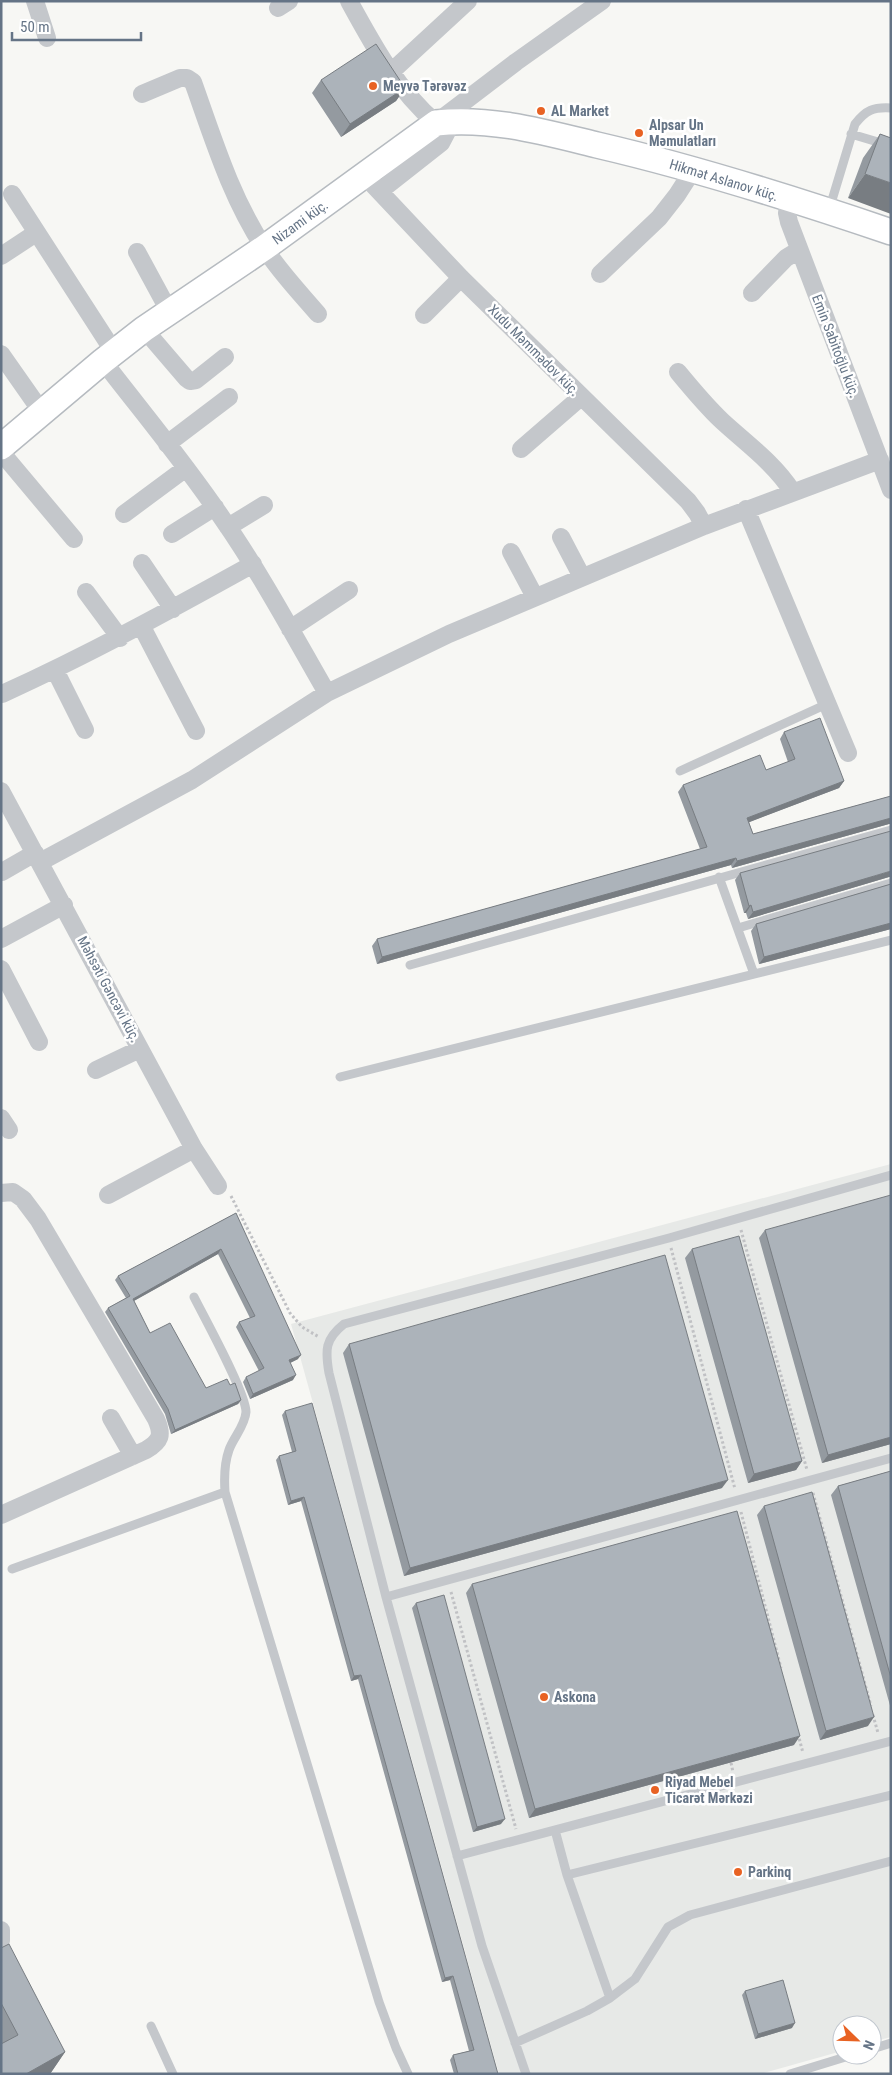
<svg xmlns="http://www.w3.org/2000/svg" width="892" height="2075" font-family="'Roboto Condensed',sans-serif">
<rect width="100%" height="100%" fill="#f7f7f4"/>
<!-- built -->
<path fill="#e7e9e7" d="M891,1164V2037L872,2042V2025H842V2051L760,2074H499L291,1324Z"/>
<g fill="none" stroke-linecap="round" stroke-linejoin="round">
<defs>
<path id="secondary" d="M1,447L103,361L144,329L264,248L436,123C491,117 544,132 597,145C696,168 794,199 891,232"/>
</defs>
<!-- secondary casing -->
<use href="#secondary" stroke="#b6bbc0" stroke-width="28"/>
<!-- path -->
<path stroke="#c0c1c4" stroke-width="3" stroke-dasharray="2.5 2.5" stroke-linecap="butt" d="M231,1196L290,1313L302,1327L319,1337
M741,1230L807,1470
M671,1248L735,1489
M813,1493L871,1706
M741,1512L781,1668
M451,1592L516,1829
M873,1715L878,1733
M798,1734L803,1753
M730,1758L733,1772"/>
<!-- lane -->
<path stroke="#c4c7cb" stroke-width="9" d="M851,134L891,146
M829,210L855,124C866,110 873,107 891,108
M680,771L827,704
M719,877L754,974
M738,928L891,883
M410,965L891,830
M340,1077L891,940
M194,1297C205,1319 246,1393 246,1412C245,1426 233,1438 229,1450C224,1464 224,1477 225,1492L379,2002L396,2048L408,2074
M12,1569L225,1492
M386,1597L891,1458
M555,1830L567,1875L891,1795
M457,1856L891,1741
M567,1875L610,1998
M151,2026L173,2074
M515,2043L587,2011L610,1998L635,1979L668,1927L690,1915L891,1861
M872,2049L891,2043
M526,2074L482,1946L386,1597L329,1373C325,1350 325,1339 344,1324L669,1238L891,1175
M790,2074L852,2055"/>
<!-- street -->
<path stroke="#c4c7cb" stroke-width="18" d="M35,1L47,38
M349,1C373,45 398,91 436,123L516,62L602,1
M278,8L289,1
M391,72L468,1
M142,94L180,78H187L193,82C213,138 231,198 265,249C280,272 300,293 318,314
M364,175L461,278L688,501L697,513L704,526
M380,191L441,143L452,122
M12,194L114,352
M789,199L787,213L789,222L891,490
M137,252L169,311
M1,256L36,233
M600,274L659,218L677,195L693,170
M752,293L786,258L799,250
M424,315L461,278
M144,329L186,378L190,381L196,380L225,357
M1,354L41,411
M103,361C143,413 185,463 222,518C261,574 293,634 327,693
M678,372C692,389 706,406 722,421C747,444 774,463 792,491
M167,444L229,397
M521,449L581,397
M1,452L74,539
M746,509L848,753
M124,514L186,468
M228,527L264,505
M172,534L215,507
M561,537L582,577
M511,552L535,597
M142,563L173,609
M86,592L120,638
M142,627L196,731
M290,629L349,590
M55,670L85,730
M2,694C88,655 170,610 253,564
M1,791L194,1149L218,1186
M40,862L192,780L327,693L449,634L704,526L880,460
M2,872L35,853
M1,939L64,905
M1,969L39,1042
M96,1070L140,1049
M1,1118L9,1130
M1,1193L13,1192L23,1199L38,1219L156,1419C163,1435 161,1441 146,1450L1,1515
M108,1195L194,1149
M111,1418L133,1456
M1,1930V1941"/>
<!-- secondary -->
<use href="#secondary" stroke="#fff" stroke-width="25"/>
</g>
<!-- wall -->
<path fill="#949aa0" d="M321,80L405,88L396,101L341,137L312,93Z
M880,134L891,138L848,198L863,158Z
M784,732L844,781L839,788L749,822L753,834L891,796V824H889L732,868L731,865L377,964L372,946L377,939L700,849L678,792L683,785L766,770L788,762L780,739Z
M740,873L889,877L748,919L746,913H744L735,880Z
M891,884V929L759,964L751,931L756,924Z
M236,1213L298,1359L290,1363L293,1380L250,1399L243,1382L246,1377L259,1371L236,1327L239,1322L250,1318L218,1254L134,1301L150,1333L206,1388L230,1385L241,1400L238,1404L171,1434L165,1414L105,1312L108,1308L126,1298L115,1280L118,1276Z
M765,1230L891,1444L822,1463L759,1238Z
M692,1249L802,1461L796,1470L748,1483L685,1258Z
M349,1344L722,1488L404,1576L343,1353Z
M285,1411L498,2074H454L450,2060L453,2055L469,2051L450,1980L442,1982L358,1679L351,1681L301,1501L288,1505L276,1460L279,1456L292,1452L282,1415Z
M891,1471V1709L831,1495L838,1486Z
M764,1506L868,1726L820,1740L757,1515Z
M472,1584L794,1745L529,1818L466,1593Z
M416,1603L501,1824L473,1832L412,1608Z
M1,1948L65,2052L50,2074H1Z
M745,1991L792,2028L755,2039L742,1995Z"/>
<!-- shaded-wall -->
<path fill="#787d82" d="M405,88L396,101L341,137L350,124Z
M865,174L891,183V214L848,198Z
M844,781L839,788L742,825L747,818Z
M891,818V824H889L732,868L737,861Z
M736,858L731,865L377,964L382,957Z
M891,871V877H889L748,919L753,912Z
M751,905L746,913H744L749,906Z
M891,923V929L759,964L764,957Z
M221,1249L218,1254L130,1303L133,1299Z
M301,1355L298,1359L286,1365L289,1360Z
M296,1375L293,1380L250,1399L253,1394Z
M241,1400L238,1404L171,1434L175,1430Z
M891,1437V1444L822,1463L828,1455Z
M802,1461L796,1470L748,1483L754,1474Z
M728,1480L722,1488L404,1576L410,1568Z
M304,1497L301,1501L288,1505L291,1501Z
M361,1675L358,1679L351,1681L354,1676Z
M874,1717L868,1726L820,1740L826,1731Z
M800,1736L794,1745L529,1818L535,1809Z
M505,1819L501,1824L473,1832L477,1827Z
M453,1976L450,1980L442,1982L445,1978Z
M795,2023L792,2028L755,2039L758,2034Z
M65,2052L50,2074H26Z"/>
<!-- building -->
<path fill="#acb3ba" stroke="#787d82" d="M376,44L405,88L350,124L321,80Z
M880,134L891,138V183L865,174Z
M820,718L844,781L747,818L753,834L891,796V818L737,861L736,858L382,957L377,939L707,847L683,785L760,755L766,770L795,759L784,732Z
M891,831V871L753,912L751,905L749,906L740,873Z
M891,884V923L764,957L756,924Z
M891,1195V1437L828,1455L765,1230Z
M236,1213L301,1355L289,1360L296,1375L253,1394L246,1377L264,1368L239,1322L255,1316L221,1249L133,1299L150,1333L170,1323L206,1388L227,1379L230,1385L235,1383L241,1400L175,1430L168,1409L108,1308L130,1296L118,1276Z
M739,1236L802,1461L754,1474L692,1249Z
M665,1255L728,1480L410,1568L349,1344Z
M312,1403L498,2074H458L453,2055L474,2050L453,1976L445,1978L361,1675L354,1676L304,1497L291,1501L279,1456L296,1451L285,1411Z
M891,1471V1678L838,1486Z
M812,1492L874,1717L826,1731L764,1506Z
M737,1511L800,1736L535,1809L472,1584Z
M444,1595L505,1819L477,1827L416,1603Z
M9,1944L65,2052L26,2074H1V2044L18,2035L1,2003V1948Z
M783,1980L795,2023L758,2034L745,1991Z"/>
<!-- markers -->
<g fill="#e86223" stroke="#fff" stroke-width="2">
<circle cx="373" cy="86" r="5"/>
<circle cx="541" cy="111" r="5"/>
<circle cx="639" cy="133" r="5"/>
<circle cx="544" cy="1697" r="5"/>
<circle cx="655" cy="1790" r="5"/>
<circle cx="738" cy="1872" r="5"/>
</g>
<g text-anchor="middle" stroke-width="5" stroke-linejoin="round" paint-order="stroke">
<!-- poi labels -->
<g font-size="14" font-weight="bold" fill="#657486" stroke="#fff" text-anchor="start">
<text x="383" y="91">Meyvə Tərəvəz</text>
<text x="551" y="116">AL Market</text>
<text x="649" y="130">Alpsar Un<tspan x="649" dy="16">Məmulatları</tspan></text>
<text x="554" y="1702">Askona</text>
<text x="665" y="1787">Riyad Mebel<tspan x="665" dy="16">Ticarət Mərkəzi</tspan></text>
<text x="748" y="1877">Parkinq</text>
</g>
<!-- street labels -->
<g font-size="14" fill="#657486" stroke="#fff">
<text transform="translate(724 180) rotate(17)" y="5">Hikmət Aslanov küç.</text>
<text transform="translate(300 222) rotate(-36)" y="5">Nizami küç.</text>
<text transform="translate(836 346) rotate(69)" y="5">Emin Sabitoğlu küç.</text>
<text transform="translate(534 350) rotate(45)" y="5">Xudu Məmmədov küç.</text>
<text transform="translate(109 989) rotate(62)" y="5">Məhsəti Gəncəvi küç.</text>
</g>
</g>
<!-- border -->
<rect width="892" height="2075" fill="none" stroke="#657486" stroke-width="5"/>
<!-- north arrow -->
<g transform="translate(857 2040) rotate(113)"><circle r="24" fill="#ffffff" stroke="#c1c7cf"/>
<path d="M0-4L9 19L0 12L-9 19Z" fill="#e86223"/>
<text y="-8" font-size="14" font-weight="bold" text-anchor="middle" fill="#657486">N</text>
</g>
<!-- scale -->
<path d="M12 32v8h129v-8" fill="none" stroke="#657486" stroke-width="2.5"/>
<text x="20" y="32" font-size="15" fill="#657486" stroke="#ffffff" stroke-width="4" paint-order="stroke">50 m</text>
</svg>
